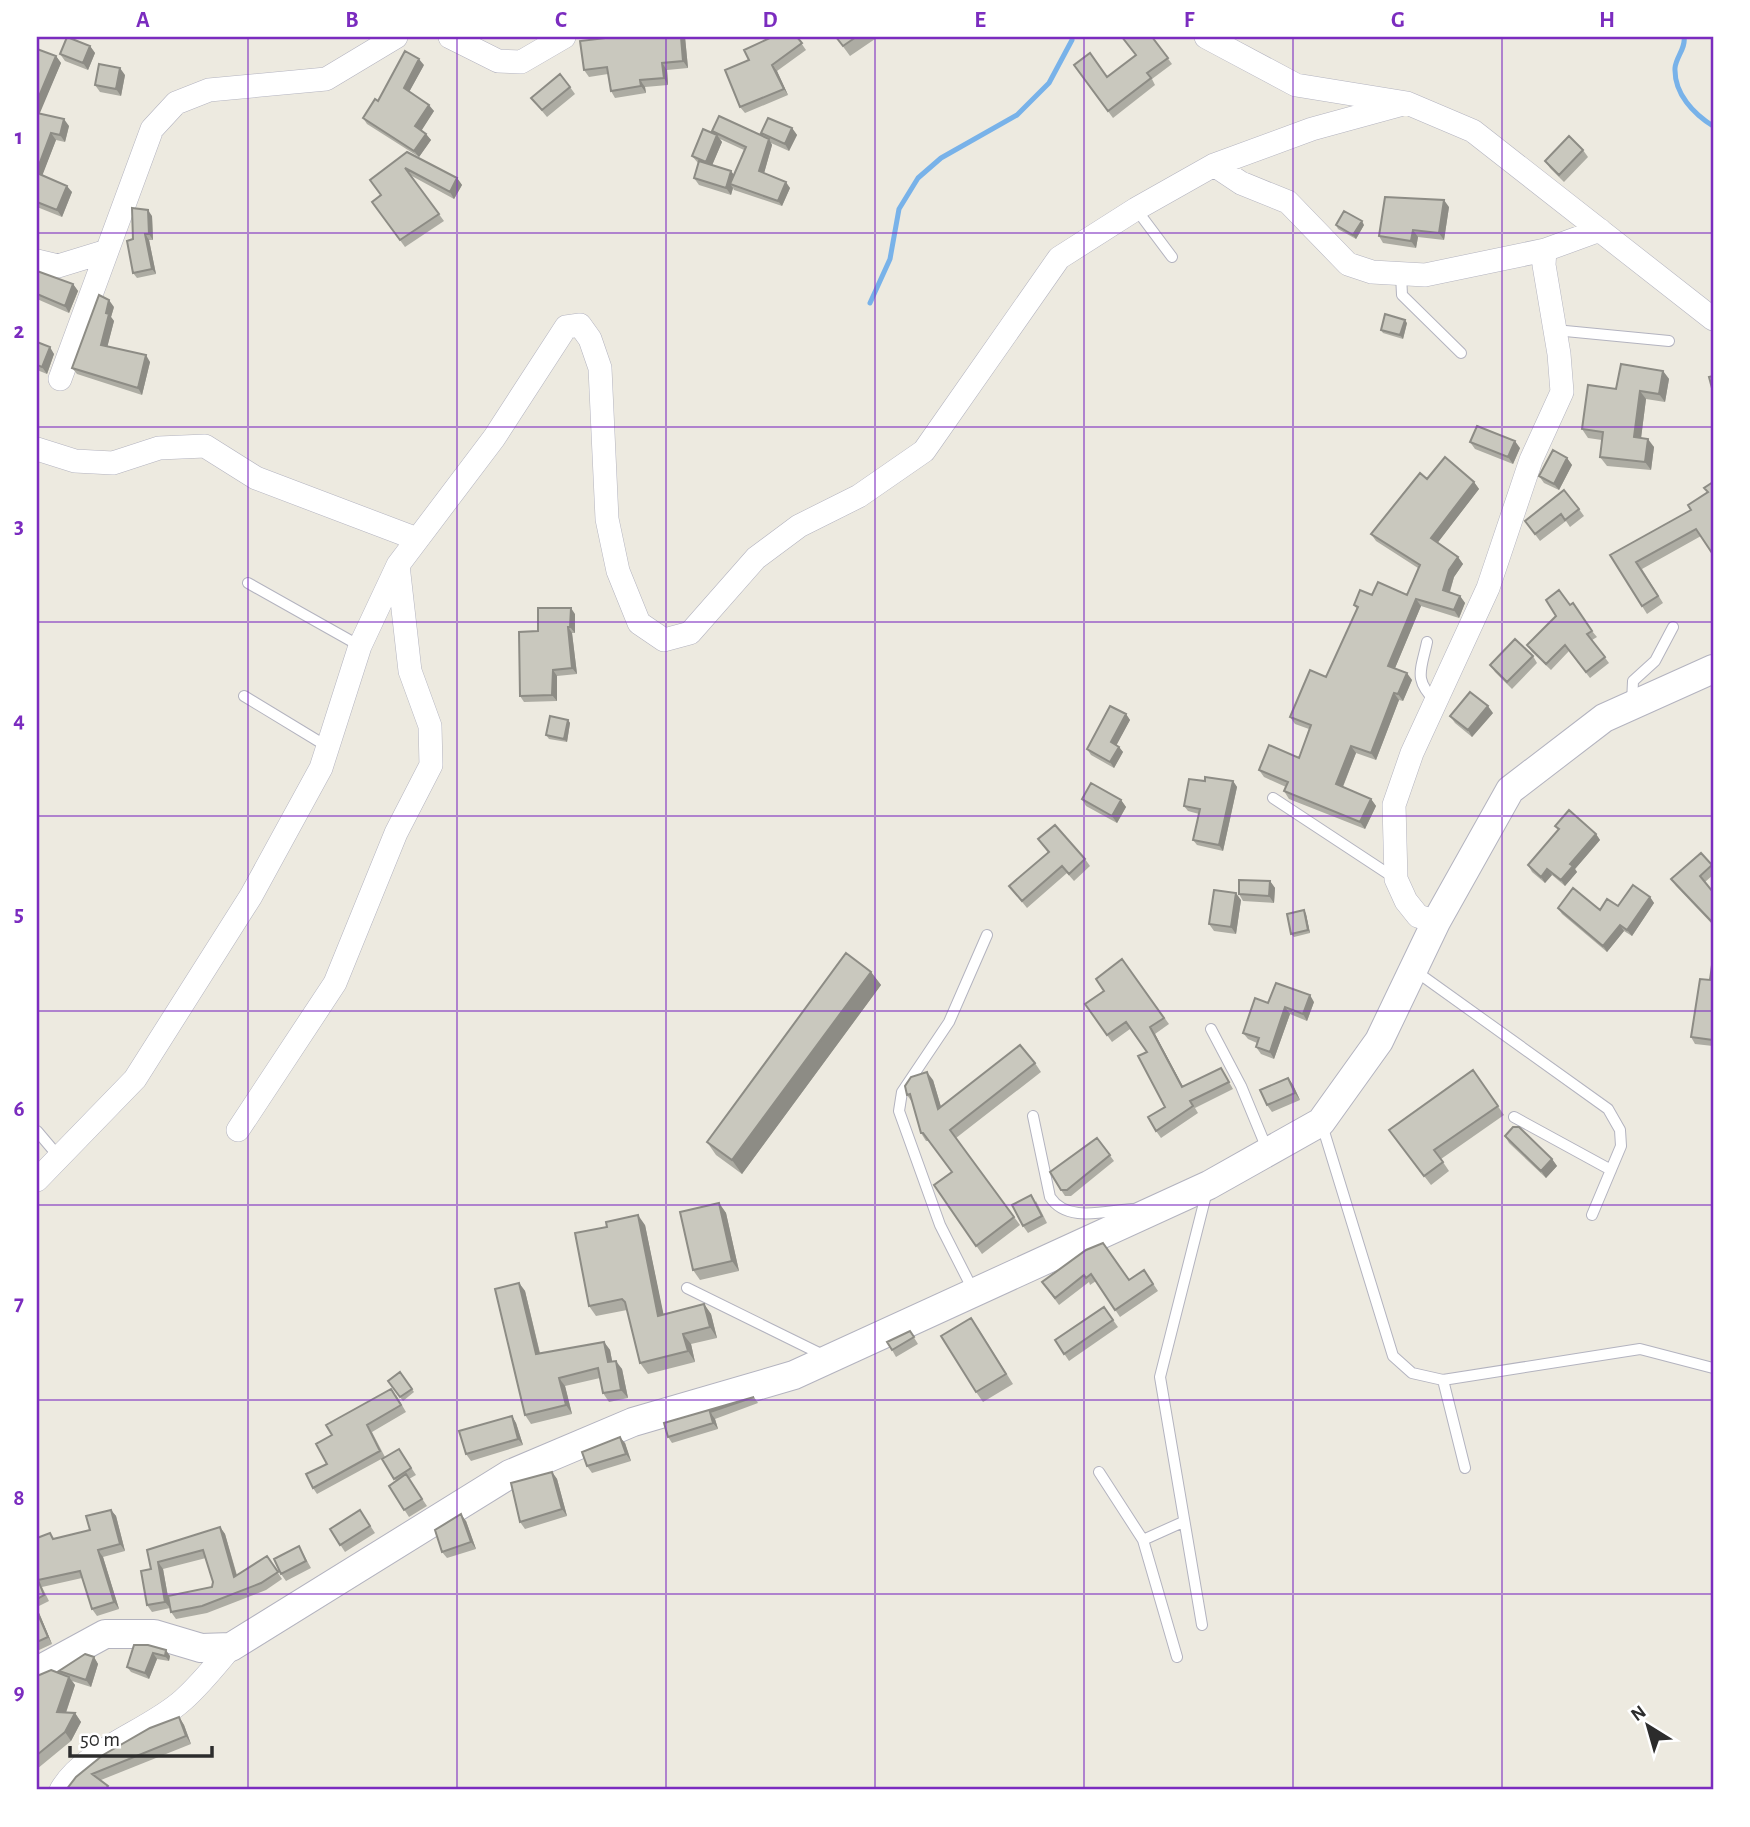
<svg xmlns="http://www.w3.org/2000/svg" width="1750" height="1827" font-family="'Alegreya Sans',sans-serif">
<rect width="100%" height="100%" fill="#edeae0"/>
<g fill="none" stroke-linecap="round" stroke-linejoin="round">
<!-- stream -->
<path stroke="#78b2e9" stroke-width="5" d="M1684,37C1686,48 1676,57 1675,68C1674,94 1694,114 1713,126
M870,303L890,259L899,209L918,178L941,158L1017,115L1049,83L1072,40"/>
<defs>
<path id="service" d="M1136,209L1172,257
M1401,274L1402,295L1461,353
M1555,330L1669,341
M248,583L360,646
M1427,642C1421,671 1413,679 1436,702
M244,696L328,747
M1632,703L1633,681L1655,661L1673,627
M1273,798L1396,879
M1414,970L1608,1109L1620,1130L1621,1146L1592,1215
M1211,1029L1241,1086L1267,1149
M1033,1116L1050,1197C1067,1223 1104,1211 1132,1209
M1514,1117L1611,1170
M1322,1125L1393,1356L1412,1373L1443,1380L1640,1349L1713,1368
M37,1131L59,1157
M687,1288L825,1356
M973,1290L940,1225L899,1111L902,1092L949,1022L987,935
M1443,1380L1465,1468
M1099,1472L1143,1540L1177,1657
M1143,1540L1183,1522
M1202,1625L1160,1377L1207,1191"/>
<path id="minor" d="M450,37L498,61L521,62L564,37
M1206,37L1296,85L1407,103L1473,131L1713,319
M1214,165L1241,183L1288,202L1348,264L1372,272L1425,275L1545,250
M37,261L58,266L107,251
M60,379L152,129L176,103L209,90L326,79L396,37
M37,449L75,461L113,463L159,448L205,446L256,478L417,539
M1436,922L1418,916L1406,901L1396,879L1394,805L1412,753L1488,588L1531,460L1562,392L1559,354L1544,265L1545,250L1600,230
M238,1130L335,983L396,833L431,765L430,726L410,671L398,565
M37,1180L135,1079L251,896L321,768L360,646L398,565L494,438L566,327L580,325L590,339L600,368L607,519L618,571L639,623L664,640L690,633L756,558L799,526L859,496L924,451L1059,258L1136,209L1214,165L1312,129L1407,103
M61,1790C85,1749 149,1731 183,1700C201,1684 216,1665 231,1647"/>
<path id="tertiary" d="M37,1671L105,1634H154L201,1648L231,1647L510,1474L633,1422L794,1375L1209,1185L1321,1122L1379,1041L1436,922L1510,790L1604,718L1713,669"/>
</defs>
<!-- service casing -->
<use href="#service" stroke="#b3b3bf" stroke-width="12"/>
<!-- minor casing -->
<use href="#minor" stroke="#b3b3bf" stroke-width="24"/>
<!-- tertiary casing -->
<use href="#tertiary" stroke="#b3b3bf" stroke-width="30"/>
<!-- service -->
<use href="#service" stroke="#fff" stroke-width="10"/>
<!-- minor -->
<use href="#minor" stroke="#fff" stroke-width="23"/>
<!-- tertiary -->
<use href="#tertiary" stroke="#fff" stroke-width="28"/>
</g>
<!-- wall -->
<path fill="#adaca3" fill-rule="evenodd" d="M685,37L688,68L667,70L668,85L645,87L646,93L615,98L611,91L608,74L589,77L584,70Z
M797,37L806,50L777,71L788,95L745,113L740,107L749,60Z
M836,37H873L875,39L850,56Z
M1152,37L1172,64L1152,79L1155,85L1113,118L1074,65L1107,77L1136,55Z
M90,46L95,53L88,70L65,61L60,54Z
M37,49L56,56L61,63L39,113L69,126L65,142L56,140L42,175L72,192L62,217L37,207Z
M424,65L409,92L434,111L421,130L426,134L431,140L419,157L367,124L363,118L378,101Z
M125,75L121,96L100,92L95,85Z
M570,87L575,94L547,117L531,98Z
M792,128L797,135L789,151L771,143L772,145L764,173L790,188L782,206L734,190L733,188L731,195L699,185L694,178L698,163L692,156L713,133L712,131L764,137L761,133ZM720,139L744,150L734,175L731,171L712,165L722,142Z
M1583,150L1588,157L1564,182L1550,168L1545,161Z
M407,152L457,178L462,185L454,199L410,175L444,221L405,247L372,202L381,196Z
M1449,207L1444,240L1418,237L1416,248L1383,243L1379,236Z
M152,216L153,240H149L156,274L137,278L133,273V239Z
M1336,225H1364L1356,239L1338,229Z
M37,271L73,284L78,291L69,313L37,299V300Z
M114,307L111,317L114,321L107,347L150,362L142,395L77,374L72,368Z
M1407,323L1403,339L1383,333L1381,330Z
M37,342L54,354L47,374L37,370Z
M1663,371L1669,379L1665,402L1646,399L1641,438L1654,447L1651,470L1607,466L1600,457L1602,440L1588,438L1582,429L1616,389Z
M1470,442L1520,448L1513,464L1475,449Z
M1567,458L1572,465L1559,490L1544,483L1539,476Z
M1427,479L1474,482L1479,489L1437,543L1458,557L1463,564L1454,577L1450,592L1460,596L1465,603L1459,618L1421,606L1395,668L1412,680L1403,701L1399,700L1376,760L1356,753L1343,787L1371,799L1376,806L1365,829L1289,799L1284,791L1286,787L1264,777L1259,770L1299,758L1309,729L1295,724L1290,717L1326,677L1357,609L1354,605L1372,595H1407L1418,568L1376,541L1371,534Z
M1713,482V555L1701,536L1642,569L1663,603L1647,614L1610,555L1691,510L1708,492Z
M1579,509L1584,516L1570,527L1566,521L1540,541L1525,521Z
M1570,605L1597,637L1592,640L1609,663L1590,678L1569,651L1551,670L1532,652L1527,645Z
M575,614V633H572L577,674L557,676V701L524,702L520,696L538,631Z
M1533,656L1537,663L1512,689L1495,672L1490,665Z
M1493,713L1472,737L1455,723L1450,716Z
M1126,714L1130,720L1116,745L1119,747L1123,752L1114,768L1091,755L1087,749Z
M568,720L570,723L567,742L549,739L546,735Z
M1205,781H1233L1237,787L1223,851L1197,845L1193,840L1199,814L1188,811L1184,806Z
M1082,799L1121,800L1126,807L1117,823L1086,806Z
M1555,826L1596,834L1600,840L1575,869L1577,872L1565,886L1552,875L1545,883L1532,872L1528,865L1558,830Z
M1038,839L1085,859L1090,866L1074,881L1067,873L1027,908L1009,886L1048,852Z
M1701,853L1713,867V875L1705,882L1713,892V925L1676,886L1671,879Z
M1270,881L1275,888L1274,903L1243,901L1239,894Z
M1650,897L1654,903L1632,936L1624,931L1607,952L1562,914L1558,908L1600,910L1618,906Z
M1241,900L1236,934L1214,931L1209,924Z
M1304,910L1306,914L1310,933L1294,937L1291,934Z
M1122,959L1169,1024L1155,1034L1183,1087L1221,1068L1233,1089L1195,1108L1198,1113L1161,1138L1156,1131L1165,1107L1147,1052L1130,1029L1112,1042L1085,1004L1104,991Z
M1713,965V1046L1695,1044L1691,1037L1710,980Z
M871,972L881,985L742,1174L716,1155L707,1142Z
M1314,1002L1307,1021L1290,1014L1274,1059L1261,1054L1256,1047L1257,1043L1248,1039L1243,1033L1268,1003Z
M1035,1063L1041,1072L956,1138L1020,1225L982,1254L934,1185L952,1172L929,1141H926L921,1133L912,1102L907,1095L933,1080L941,1107Z
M1473,1070L1504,1115L1441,1159L1449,1171L1431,1185L1396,1139Z
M1288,1078L1293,1085L1300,1100L1272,1112L1267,1105Z
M1505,1136L1552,1159L1557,1166L1546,1178L1509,1143Z
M1097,1138L1114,1161L1071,1196H1065L1061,1190Z
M1036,1201L1047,1223L1028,1233L1023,1226Z
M719,1203L726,1213L739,1271L700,1280L693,1270Z
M645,1225L663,1314L704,1304L711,1314L717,1338L691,1344L695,1362L648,1374L640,1363L627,1310L596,1316L589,1306Z
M1086,1250L1129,1280L1144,1270L1158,1291L1120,1317L1096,1281L1090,1285L1089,1282L1059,1305L1042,1282Z
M519,1283L525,1291L540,1353L604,1342L610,1350L612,1361L622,1369L628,1398L609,1402L603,1393L600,1378L565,1386L572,1414L531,1424L525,1415Z
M1104,1307L1118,1327L1069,1361L1055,1340Z
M978,1328L1013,1384L983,1402L976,1392Z
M910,1331L918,1344L896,1357L892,1350Z
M400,1372L414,1392L403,1401L388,1381Z
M396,1395L406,1412L372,1432L385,1457L317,1494L313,1488L327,1464L332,1435Z
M754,1397L758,1403L715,1419L718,1429L672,1443L668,1437L664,1423Z
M512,1416L516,1423L523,1445L471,1461L466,1454Z
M625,1443L631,1461L592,1473L587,1466Z
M399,1449L416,1475L409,1479L427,1506L409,1517L389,1486L396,1481L382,1459Z
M552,1472L557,1479L567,1516L525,1529L520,1522Z
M111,1510L116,1516L125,1551L103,1557L119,1609L97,1616L92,1609L82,1578L42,1587L49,1601L37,1607V1538L55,1539L90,1530Z
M360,1510L375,1533L345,1552L330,1529Z
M466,1521L476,1549L447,1558L442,1552Z
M220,1527L225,1534L237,1575L267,1556L282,1579L266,1590L207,1613L176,1619L171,1612L212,1587L213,1582L206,1558L163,1569L170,1608L152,1612L147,1605L151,1569L147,1550Z
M299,1546L311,1568L286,1581L281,1574Z
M37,1608L52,1644L37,1651Z
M134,1645L170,1656L169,1661L157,1659L149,1679L131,1672L127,1667Z
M94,1657L98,1664L91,1687L72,1681L75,1685L66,1713H75L81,1722L71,1741L37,1769V1676L61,1674L59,1671Z
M179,1717L184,1725L191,1744L101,1780L66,1790Z"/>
<!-- shaded-wall -->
<path fill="#8d8c85" d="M681,37H685L688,68L683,61Z
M90,46L95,53L88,70L83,63Z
M56,56L61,63L37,120V101Z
M419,59L424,65L408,94L404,88Z
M662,63L667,70L668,85L664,78Z
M772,65L777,71L788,95L784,89Z
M120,68L125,75L121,96L116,89Z
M640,80L645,87L646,93L641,86Z
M429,105L434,111L420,133L415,126Z
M64,119L69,126L65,142L60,135Z
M792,128L797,135L789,151L785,144Z
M51,133L56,140L41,179L37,173V170Z
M426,134L431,140L419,157L414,151Z
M717,135L722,142L711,168L706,162Z
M769,139L772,145L763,177L759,171Z
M731,171L736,178L730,184L733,188L731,195L726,188Z
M457,178L462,185L454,199L450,192Z
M786,182L790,188L782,206L778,201Z
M67,186L72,192L62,217L57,210Z
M1444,200L1449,207L1444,240L1439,233Z
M148,210L152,216L153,240L149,234Z
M1362,221L1364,225L1356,239L1353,235Z
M1413,230L1418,237L1416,248L1411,241Z
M145,234L149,240L156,274L152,269Z
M73,284L78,291L69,313L65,306Z
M109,300L114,307L111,317L114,321L106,352L101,345L106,313Z
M1405,320L1407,323L1403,339L1400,335Z
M50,347L54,354L47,374L42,367Z
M146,355L150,362L142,395L138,388Z
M1663,371L1669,379L1665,402L1659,394Z
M1640,391L1646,399L1640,446L1634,437Z
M1648,439L1654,447L1651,470L1645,462Z
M1515,441L1520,448L1513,464L1508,457Z
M1567,458L1572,465L1559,490L1554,484Z
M1474,482L1479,489L1436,545L1431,538Z
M1458,557L1463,564L1454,577L1448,597L1443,590L1449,570Z
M1460,596L1465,603L1459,618L1454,610Z
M1416,599L1421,606L1393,673L1388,666Z
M571,608L575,614V633L570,627Z
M568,627L572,633L577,674L572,668Z
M553,670L557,676V701L552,695Z
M1407,673L1412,680L1403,701L1398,694Z
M1394,693L1399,700L1376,760L1371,753Z
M1488,706L1493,713L1472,737L1468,730Z
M1126,714L1130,720L1115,748L1111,742Z
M568,720L570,723L567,742L564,739Z
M1351,746L1356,753L1341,791L1336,784Z
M1119,747L1123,752L1114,768L1110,762Z
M1233,781L1237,787L1223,851L1219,845Z
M1371,799L1376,806L1365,829L1360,822Z
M1121,800L1126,807L1117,823L1112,816Z
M1596,834L1600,840L1575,869L1577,872L1565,886L1561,880L1570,864Z
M1547,869L1552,875L1545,883L1541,877Z
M1270,881L1275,888L1274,903L1269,896Z
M1236,893L1241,900L1236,934L1231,927Z
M1650,897L1654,903L1632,936L1627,930Z
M1304,910L1306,914L1310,933L1308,930Z
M1620,925L1624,931L1607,952L1603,946Z
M871,972L881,985L742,1174L732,1160Z
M1310,995L1314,1002L1307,1021L1303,1014Z
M1285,1007L1290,1014L1274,1059L1270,1052Z
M1150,1027L1155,1034L1187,1094L1182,1087Z
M927,1072L933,1080L944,1117L938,1109Z
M1288,1078L1293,1085L1300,1100L1295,1093Z
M1552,1159L1557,1166L1546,1178L1541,1171Z
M719,1203L726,1213L739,1271L732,1261Z
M638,1215L645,1225L666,1326L658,1316Z
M519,1283L525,1291L542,1363L536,1354Z
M704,1304L711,1314L717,1338L710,1327Z
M683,1334L691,1344L695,1362L688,1351Z
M604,1342L610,1350L614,1371L608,1362Z
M616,1361L622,1369L628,1398L621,1390Z
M559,1378L565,1386L572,1414L566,1405Z
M710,1412L715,1419L718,1429L713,1423Z
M512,1416L516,1423L523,1445L518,1439Z
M620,1437L625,1443L631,1461L626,1454Z
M552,1472L557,1479L567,1516L562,1509Z
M111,1510L116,1516L125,1551L120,1544Z
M461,1514L466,1521L476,1549L471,1542Z
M220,1527L225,1534L239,1584L234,1577Z
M98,1550L103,1557L119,1609L114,1602Z
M158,1562L163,1569L170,1608L165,1602Z
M37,1608L52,1644L48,1637L37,1612Z
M166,1650L170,1656L169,1661L165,1656Z
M153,1653L157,1659L149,1679L145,1673Z
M94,1657L98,1664L91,1687L86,1680Z
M69,1677L75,1685L63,1721L57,1712Z
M75,1713L81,1722L71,1741L65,1732Z
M179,1717L184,1725L191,1744L186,1736Z"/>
<!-- building -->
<path fill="#c9c8be" stroke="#8d8c85" stroke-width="2" d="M67,37L90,46L83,63L60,54Z
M614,37H681L683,61L662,63L664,78L640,80L641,86L611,91L607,67L584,70L580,41Z
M769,37H797L802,43L772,65L784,89L740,107L725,70L749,60L744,50L770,38Z
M836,37H856L843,46Z
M1122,37H1152L1168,58L1147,73L1151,78L1108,111L1074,65L1090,53L1107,77L1136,55Z
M37,49L56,56L37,101Z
M405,51L419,59L404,88L429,105L415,126L426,134L414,151L363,118L375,99L378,101Z
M99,64L120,68L116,89L95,85Z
M560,74L570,87L542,110L531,98Z
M37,113L64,119L60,135L51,133L37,170Z
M719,116L769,139L759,171L786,182L778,201L730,184L746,147L712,131Z
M768,118L792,128L785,144L761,133Z
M703,129L717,135L706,162L692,156Z
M1569,136L1583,150L1559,175L1545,161Z
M407,152L457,178L450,192L405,168L439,214L400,240L372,202L381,195L370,180Z
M699,161L731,171L726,188L694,178Z
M37,173L67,186L57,210L37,202Z
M1385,197L1444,200L1439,233L1413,230L1411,241L1379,236Z
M132,208L148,210L149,234H145L152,269L133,273L127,241L133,239Z
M1344,211L1362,221L1353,235L1336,225Z
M37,271L73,284L65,306L37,294Z
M99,295L109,300L106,313L109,314L101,345L146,355L138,388L72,368Z
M1385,314L1405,320L1400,335L1381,330Z
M37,342L50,347L42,367L37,365Z
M1621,364L1663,371L1659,394L1640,391L1634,437L1648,439L1645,462L1600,457L1603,432L1582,429L1588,385L1616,389Z
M1713,376V392L1709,377Z
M1477,426L1515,441L1508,457L1470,442Z
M1553,450L1567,458L1554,484L1539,476Z
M1445,457L1474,482L1431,538L1458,557L1449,570L1443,590L1460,596L1454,610L1416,599L1388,666L1407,673L1398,694L1394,693L1371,753L1351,746L1336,784L1371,799L1360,822L1284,791L1288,782L1259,770L1269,745L1299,758L1311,725L1290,717L1310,670L1326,677L1358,607L1354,605L1360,590L1372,595L1378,582L1407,595L1420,565L1371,534L1420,473L1427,479Z
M1713,482V552L1712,553L1696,529L1636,562L1658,596L1642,606L1610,555L1691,510L1688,505L1708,492L1704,488Z
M1564,490L1579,509L1565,520L1561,514L1535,534L1525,521Z
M1559,590L1570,605L1573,603L1592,631L1587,634L1605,657L1586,672L1565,645L1546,664L1527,645L1556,616L1546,600Z
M538,608H571L570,627H568L572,668L553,670L552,695L520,696L519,632L538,631Z
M1515,639L1533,656L1507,682L1490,665Z
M1470,692L1488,706L1468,730L1450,716Z
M1110,706L1126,714L1111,742L1119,747L1110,762L1087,749Z
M550,716L568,720L564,739L546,735Z
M1205,777L1233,781L1219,845L1193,840L1200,809L1184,806L1189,779L1205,781Z
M1091,783L1121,800L1112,816L1082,799Z
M1569,810L1596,834L1570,864L1573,866L1561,880L1547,869L1541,877L1528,865L1559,829L1555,826Z
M1055,825L1085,859L1069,874L1062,866L1022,901L1009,886L1049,852L1038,839Z
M1701,853L1712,865L1700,876L1713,892V923L1671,879Z
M1239,880L1270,881L1269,896L1239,894Z
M1633,885L1650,897L1627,930L1620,925L1603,946L1558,908L1573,888L1600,910L1607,899L1618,906Z
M1214,890L1236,893L1231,927L1209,924Z
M1304,910L1308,930L1291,934L1287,914Z
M846,953L871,972L732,1160L707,1142Z
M1122,959L1164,1018L1150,1027L1182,1087L1221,1068L1229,1082L1190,1101L1193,1106L1156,1131L1148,1117L1165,1107L1138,1056L1147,1052L1126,1022L1107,1035L1085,1004L1104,991L1096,979Z
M1712,965H1713V1040L1691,1037L1700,979L1710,980Z
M1276,983L1310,995L1303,1014L1285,1007L1270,1052L1256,1047L1259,1038L1243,1033L1255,998L1268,1003Z
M1020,1045L1035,1063L950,1130L1014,1217L976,1246L934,1185L952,1172L923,1133H921L910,1094L907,1095L905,1086L911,1077L927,1072L938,1109Z
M1473,1070L1498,1106L1434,1150L1443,1162L1424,1176L1389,1130Z
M1288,1078L1295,1093L1267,1105L1260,1090Z
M1513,1127H1519L1552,1159L1541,1171L1505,1136Z
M1097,1138L1110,1155L1067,1190H1061L1050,1172Z
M1031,1195L1042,1216L1023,1226L1012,1205Z
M719,1203L732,1261L693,1270L680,1212Z
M638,1215L658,1316L704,1304L710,1327L683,1334L688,1351L640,1363L625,1302L622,1299L589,1306L575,1233L607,1227L606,1222Z
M1103,1243L1129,1280L1144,1270L1153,1284L1115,1310L1091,1274L1086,1278L1084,1275L1055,1298L1042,1282L1086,1250Z
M519,1283L536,1354L604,1342L608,1362L616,1361L621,1390L603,1393L598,1368L559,1378L566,1405L525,1415L495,1289Z
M1104,1307L1113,1320L1064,1354L1055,1340Z
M971,1318L1006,1374L976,1392L941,1336Z
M910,1331L914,1337L892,1350L887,1342Z
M400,1372L412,1389L400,1397L388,1381Z
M391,1389L401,1405L367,1425L380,1451L313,1488L306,1474L327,1464L316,1444L332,1435L326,1425Z
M754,1397L710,1412L713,1423L668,1437L664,1423Z
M512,1416L518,1439L466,1454L459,1431Z
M620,1437L626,1454L587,1466L582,1452Z
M399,1449L411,1468L394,1479L382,1459Z
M552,1472L562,1509L520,1522L511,1483Z
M406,1474L422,1499L404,1510L389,1486Z
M111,1510L120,1544L98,1550L114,1602L92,1609L80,1571L38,1580L44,1595L37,1599V1538L50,1533L53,1539L90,1530L86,1516Z
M360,1510L370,1526L340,1545L330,1529Z
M461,1514L471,1542L442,1552L435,1530Z
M220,1527L234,1577L267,1556L278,1572L261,1583L202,1606L171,1612L168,1596L212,1587L213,1582L203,1550L158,1562L165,1602L147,1605L141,1571L151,1569L147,1550Z
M299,1546L306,1561L281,1574L274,1559Z
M37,1612L48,1637L37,1642Z
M134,1645H148L166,1650L165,1656L153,1653L145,1673L127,1667Z
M85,1654L94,1657L86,1680L59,1671Z
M51,1670L69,1677L57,1712L75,1713L65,1732L37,1755V1676Z
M179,1717L186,1736L92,1774L108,1786L105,1790H66L76,1777L103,1755L150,1728Z"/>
<!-- grid -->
<path fill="none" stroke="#7b2cbf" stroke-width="2" stroke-opacity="0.55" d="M248,37V1790M457,37V1790M666,37V1790M875,37V1790M1084,37V1790M1293,37V1790M1502,37V1790M37,233H1713M37,427H1713M37,622H1713M37,816H1713M37,1011H1713M37,1205H1713M37,1400H1713M37,1594H1713"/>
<!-- border -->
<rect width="1750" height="1827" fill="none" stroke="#ffffff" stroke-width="77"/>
<!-- north arrow -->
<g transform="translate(1648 1726) rotate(323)" stroke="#ffffff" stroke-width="5" paint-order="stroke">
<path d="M0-5L12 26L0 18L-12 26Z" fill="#2c2c2c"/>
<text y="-10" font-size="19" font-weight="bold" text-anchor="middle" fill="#2c2c2c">N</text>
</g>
<!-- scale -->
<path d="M70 1746v10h142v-10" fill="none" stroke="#2c2c2c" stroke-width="3.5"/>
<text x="80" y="1746" font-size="21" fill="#2c2c2c" stroke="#ffffff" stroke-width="5" paint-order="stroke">50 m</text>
<rect x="38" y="38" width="1674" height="1750" fill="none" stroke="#7b2cbf" stroke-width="2.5"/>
<g font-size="23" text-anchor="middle" font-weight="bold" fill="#7b2cbf">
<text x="143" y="27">A</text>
<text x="352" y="27">B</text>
<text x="561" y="27">C</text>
<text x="770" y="27">D</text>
<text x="980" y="27">E</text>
<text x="1189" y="27">F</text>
<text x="1398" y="27">G</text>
<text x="1607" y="27">H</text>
<text x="19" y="144">1</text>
<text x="19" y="338">2</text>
<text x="19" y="533">3</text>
<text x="19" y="727">4</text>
<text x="19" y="921">5</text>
<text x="19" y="1116">6</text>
<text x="19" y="1310">7</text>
<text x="19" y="1505">8</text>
<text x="19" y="1699">9</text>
</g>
</svg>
